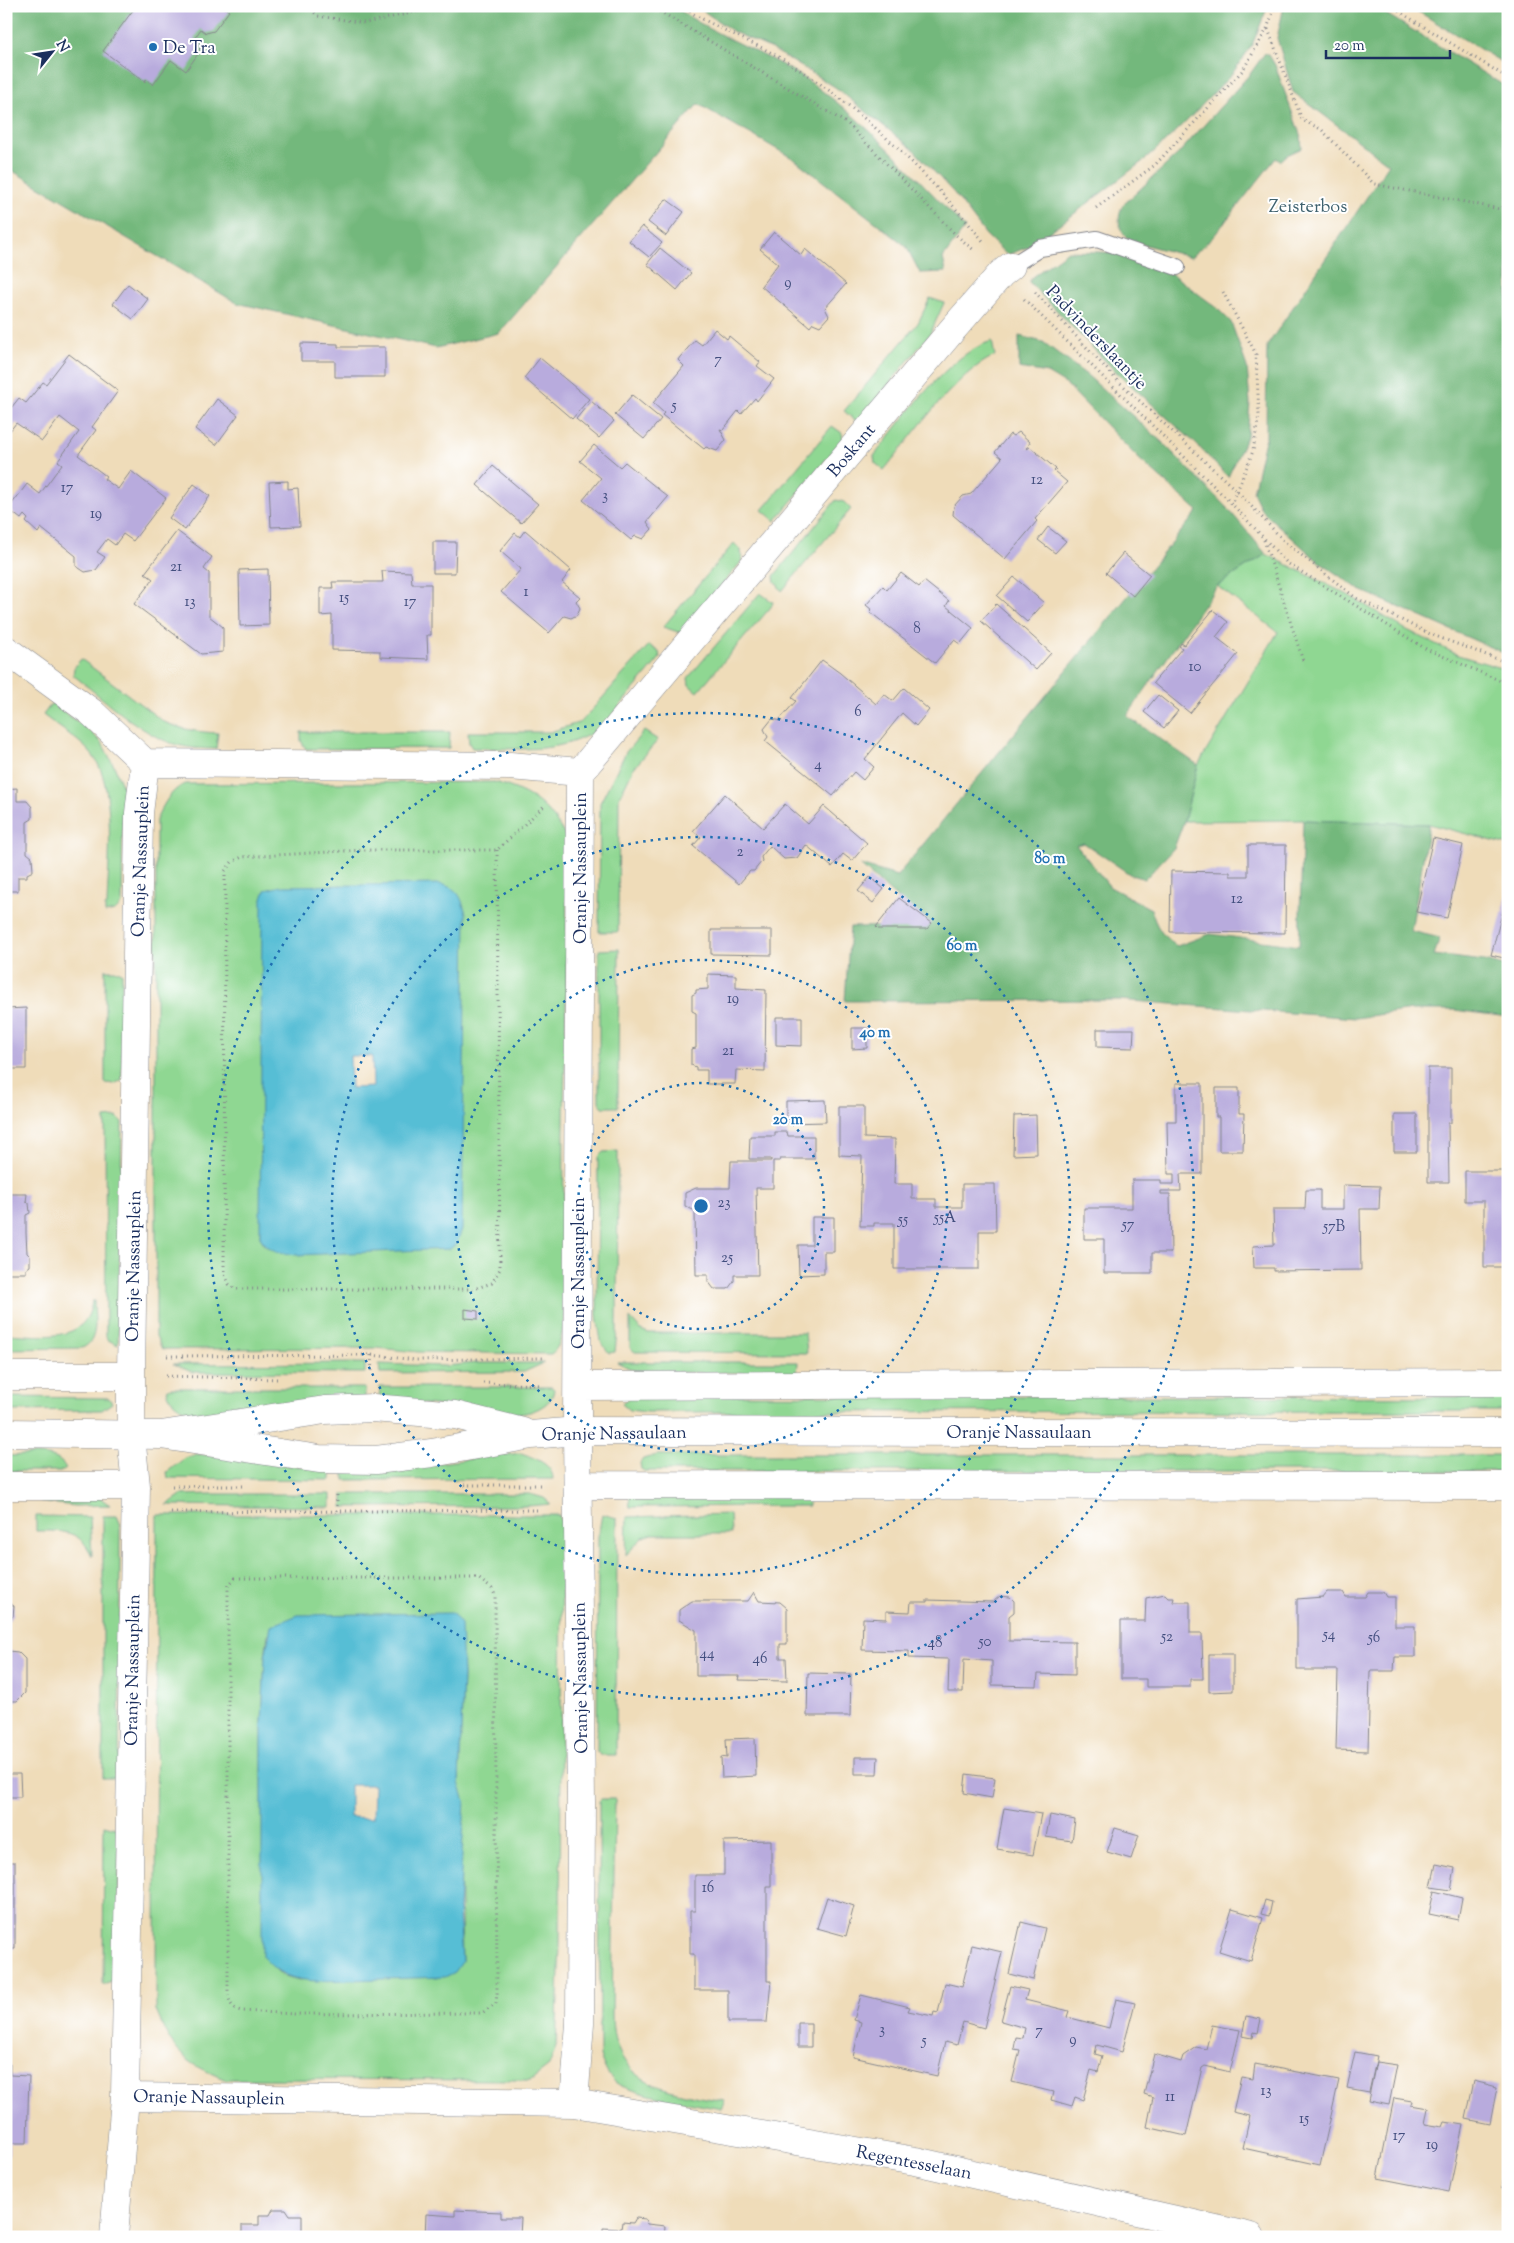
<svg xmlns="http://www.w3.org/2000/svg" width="1514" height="2243" font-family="'Sorts Mill Goudy',serif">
<rect width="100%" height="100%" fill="#fff"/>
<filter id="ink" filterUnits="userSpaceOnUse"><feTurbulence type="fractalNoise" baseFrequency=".02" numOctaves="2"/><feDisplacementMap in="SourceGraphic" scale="10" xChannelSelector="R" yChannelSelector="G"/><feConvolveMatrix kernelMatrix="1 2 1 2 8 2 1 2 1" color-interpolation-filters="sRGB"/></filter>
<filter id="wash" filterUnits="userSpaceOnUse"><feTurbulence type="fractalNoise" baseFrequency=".0096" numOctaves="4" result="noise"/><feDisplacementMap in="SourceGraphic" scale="20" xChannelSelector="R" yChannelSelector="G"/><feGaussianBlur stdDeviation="1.12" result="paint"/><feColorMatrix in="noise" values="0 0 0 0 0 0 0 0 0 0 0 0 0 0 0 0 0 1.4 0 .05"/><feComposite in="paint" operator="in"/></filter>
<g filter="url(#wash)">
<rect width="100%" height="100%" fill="#efdcb9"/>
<!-- green -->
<path fill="#8fd792" stroke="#558378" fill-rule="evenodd" d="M930,298L944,303L930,334L860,419L856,421L844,411L918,323Z
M992,341L995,356C958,370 910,439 884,470L875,463L874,456C904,419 947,354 992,341Z
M832,426L842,433L843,439L775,521L762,510Z
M836,500L844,502L851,509L782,591L775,582L774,576Z
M734,543L741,550L742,561L681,633L663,627Z
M1266,554L1348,595L1405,629L1458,655L1508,670V845L1429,824L1303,820L1184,821L1198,765L1278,632L1217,586Z
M760,593L773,602L771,607L697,692L689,685L688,678Z
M649,645L659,652L660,658L603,726C562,756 519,748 472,748L469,743L468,732H550L581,722Z
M81,659L164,722C183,730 199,732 218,733L216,749C202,749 189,748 177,745C141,735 103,698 73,675L74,668Z
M52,703L90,731L102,743L115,768L123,788L122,904L115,911L105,913V907L107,906C108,867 117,786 93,756C81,740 59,728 43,715Z
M644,731L658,740L633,769L619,798L618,932H599L600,803L626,752Z
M301,732H450L449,748L306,749L301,741Z
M495,782C533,794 546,803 566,837C569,969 562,1101 564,1233C564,1257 573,1341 551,1354L419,1352L376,1348L162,1349L156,1336V820C163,806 170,790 185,784ZM440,884L457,1243L266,1247L260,1237L261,1220Z
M619,949L618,1107H603L599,1102V950Z
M105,970H115L122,973V1080L114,1084L105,1083Z
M117,1117L122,1122L118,1345L108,1340L106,1337L105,1118Z
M618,1151L617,1332L615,1352L609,1353L601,1342L597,1315L598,1157L603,1152Z
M92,1301H94C94,1317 100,1341 82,1348L6,1349V1334C39,1335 87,1345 92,1301Z
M630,1318L640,1329L648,1333H805L807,1353L635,1352L630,1348Z
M617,1362H798L797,1373L647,1372L635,1371Z
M365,1363V1373L192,1372L173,1364Z
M476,1363H544L524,1372L380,1373L379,1364L445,1366Z
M380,1387H552L554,1389C553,1406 530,1414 516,1414L379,1399Z
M170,1388H365V1399L201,1415C187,1411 170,1406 167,1390Z
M631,1395L1508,1397V1411L646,1412L629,1410L622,1404Z
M6,1397L109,1398L112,1403L102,1410L6,1411Z
M521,1453C533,1457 553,1464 553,1479L344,1480V1469L422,1465Z
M197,1454L331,1470V1480L168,1478L167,1472L185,1458Z
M657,1455H1508V1471H644L641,1469L640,1463L643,1459Z
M6,1456C22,1456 59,1449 66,1469L63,1471H6Z
M42,1494L100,1498L110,1505L75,1506L41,1502Z
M211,1494H331V1507L167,1505L181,1495Z
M343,1494H530L544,1498L551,1504L528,1506L343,1507Z
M629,1495H808L809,1506L630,1507Z
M602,1514L617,1518L616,1755H600L597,1752L598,1537Z
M730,1514L731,1534H653L643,1537L626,1555L627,1517Z
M157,1515H559L562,1523L560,1944L556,2047L549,2066L531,2080L224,2079C184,2062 172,2052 156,2010ZM268,1634L462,1662L463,1675L459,1783L462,1962L299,1980L281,1975L263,1956L262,1723L265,1657Z
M36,1516L90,1517L92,1556C80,1529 62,1531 36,1531Z
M103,1516H117L120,1523L119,1778H103Z
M601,1799H615L612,2014C612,2085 668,2092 725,2101L721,2109C698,2104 631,2095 615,2082C607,2075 603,2065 600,2055L599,1801Z
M104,1825L119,1829L118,1980L103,1985Z"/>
<!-- forest -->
<path fill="#73b87c" stroke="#47746d" d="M6,6H674C717,39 770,53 813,84C870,125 917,178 965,228L943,258L946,272L920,273L906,246L794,159L698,104L499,333L436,348L237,303L6,167Z
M696,6H1268L1252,45L1232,74L1181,127L1147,158L1066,220L1028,247L1007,255L986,235L954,193L914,150L835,87L772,49L734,32Z
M1284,6H1373L1508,88V655L1360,590L1318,561L1262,511L1253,492L1266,436L1267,346L1389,164L1293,92L1277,38Z
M1409,6H1508V66Z
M1265,53L1269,55L1275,65L1301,137L1302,148L1287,155L1280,161L1276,158L1213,237L1191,257L1131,241C1118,232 1117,220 1122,206L1178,154L1250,74Z
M1068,251L1127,253L1173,275L1216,307L1231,322L1247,367L1250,403L1247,436L1228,477L1195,443L1115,371L1029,282L1032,277Z
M1019,336L1043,342L1088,376L1164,444L1229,510L1266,554L1217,586L1127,716L1198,765L1184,821L1174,848L1145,879L1131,875L1084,843L1076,845L1110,887L1151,909C1156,926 1162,937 1177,946L1210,934L1299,946L1303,820L1429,824L1411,931L1440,938L1434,955L1484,961L1508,967V1017L1454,1010H1412L1356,1018L1119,1000L845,1001L850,927L929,926L860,865L897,876L1198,511L1138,458L1067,385L1047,373L1019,368Z"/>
<!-- water -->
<path fill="#57bed5" stroke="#39769a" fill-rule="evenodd" d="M440,884C459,889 460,895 466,913L462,1229L457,1243L450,1249L296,1255C279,1252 269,1252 260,1237L262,899L265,890L281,886ZM350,1056H372L373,1087L351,1088Z
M452,1613L461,1624L463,1675L459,1783L465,1801L459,1908L462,1962L455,1972L445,1977L317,1981C290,1979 280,1976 262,1956V1723L265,1657L271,1626L298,1615ZM350,1785H374L373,1818L350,1817Z"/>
<g id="blocks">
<!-- building -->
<path fill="#b8abdd" d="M136,6H222L229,11L214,31L206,33L201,29L194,39L199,42L200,51L186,71L171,60L153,85L146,79L145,82L103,51Z
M666,199L684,212L666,236L648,222Z
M642,226L662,243L649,257L629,241Z
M774,232L801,255L805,249L846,284L825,308L829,316L820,326L813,323L810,327L761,286L778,264L760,249Z
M660,248L691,273L677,290L647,264Z
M128,284L148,299L133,319L113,304Z
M715,329L727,339L729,336L760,362L757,366L774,379L757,401L755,398L741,414L738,411L723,430L720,429L726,440L717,451L706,447L704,449L662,415L664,413L653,403L684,366L678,360L680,357L695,340L702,345Z
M301,343L338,344V347H385V377H335V361H301Z
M69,354L118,391L92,427L96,430L78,455L106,476L104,479L118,489L131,471L166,498L133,541L123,534L115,545L107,539L97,552L105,557L96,570L85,572L76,566V556L41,528L38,533L26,522L28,519L24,515L21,519L8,509L27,484L40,494L62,464L58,461L79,432L60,417L42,441L16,423L6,436V405L11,408L19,398L26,403L43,382L46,384Z
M540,358L589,399L572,419L524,378Z
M632,395L661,419L644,439L615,415Z
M217,399L238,415L216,445L195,429Z
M591,401L614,421L599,438L576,419Z
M1019,432L1030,442L1027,449L1030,447L1056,469L1054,471L1067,482L1035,519L1037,521L1005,559L953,515L954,506L963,496L971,494L1002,458L995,452L1010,434L1013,436Z
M594,445L620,467L625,462L668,497L647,522L652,529L643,539L635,536L631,540L583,500L601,478L580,461Z
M493,466L538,504L521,523L477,485Z
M288,481V489L298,488L300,526L271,527L269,482Z
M194,484L210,496L185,530L169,518Z
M1048,527L1066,541L1055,553L1038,540Z
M525,530L571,570L562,582L580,597L576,601L580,608L577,615L571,618L564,616L549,633L501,592L521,569L500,551L515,533L520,537Z
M177,531L212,557L204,569L209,573V616L223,627V652L201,654L134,604L153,579L145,573Z
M433,542H456L455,573H433Z
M1123,553L1150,575L1133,596L1106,573Z
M268,569L269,625L240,626L239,570Z
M382,571L411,572L412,584H431V635H427L428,659L380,657V651L332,650V615L320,616V588H333L332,582H383Z
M901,573L919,587L924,581L949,601L946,606L973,628L960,644L954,640L935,663L870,612L872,610L866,605L883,586L887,590Z
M1014,577L1044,603L1027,622L997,596Z
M996,604L1051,653L1036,670L981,621Z
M1213,610L1228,622L1216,637L1238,654L1190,713L1153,683L1182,648L1179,646L1181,643L1184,645Z
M822,660L840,673L876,704L884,694L893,701L904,688L929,710L916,726L902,713L865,759L874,767L863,780L854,772L833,796L765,741L768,737L764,729L772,719L782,721L780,719L796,701L792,698Z
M1158,695L1178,711L1164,728L1144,712Z
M17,788V801H27L32,807V819L27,822V853L32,857L33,871L27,874V877H18V891H6V789Z
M725,794L763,828L785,804L808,824L824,806L867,843L852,861L843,854L832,867L806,845L797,858L784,859L770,846L761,857L762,861L754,871H750L739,884L693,846L701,837L693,831Z
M1433,838L1463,845L1447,918L1416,912Z
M1248,845H1286L1285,933L1170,932L1171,871L1230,872V876H1248Z
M870,877L884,889L873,903L858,891Z
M1507,895H1508V959L1491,955Z
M899,898L932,923L927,929H878L876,927Z
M711,930H772V955L711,954Z
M708,974L736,975V988L766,990L765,1071L736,1070L735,1084H707V1070H696V1067L691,1065V1049L696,1048V1013L692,1011V995L696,993V990L708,989Z
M26,1008V1069H6V1009Z
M776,1017H802V1046L776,1045Z
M852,1028H867V1048L852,1049Z
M1097,1029H1134L1133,1048L1097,1047Z
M1428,1068H1451V1123H1448L1449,1182H1428Z
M1176,1083H1202V1174H1180L1181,1191H1161V1194H1170L1171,1253H1152V1273H1104V1239H1084V1208H1132V1180H1161V1184H1174V1174H1168L1167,1121H1176Z
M1216,1088H1239V1114H1244L1243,1151H1219V1117H1216Z
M825,1100L826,1122L786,1123V1101Z
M839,1106H864V1138L895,1139L894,1184H912V1199H936V1207H962V1184H995L996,1231H979V1269H894V1223H874V1226H860L862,1156L839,1155Z
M1394,1114H1417V1152H1394Z
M1036,1115L1037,1154L1013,1155L1014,1116Z
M775,1132H787L788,1136H814V1159H780V1161H773V1188H756L758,1275H734V1281L728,1289H714L708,1281V1275H696L695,1211L685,1206V1193L696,1188H730L731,1161H771V1159H749L750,1136H775Z
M1465,1171H1508V1273L1503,1267H1484V1201H1465Z
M1343,1185L1380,1186L1379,1209H1360L1361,1270L1274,1271V1268H1254L1253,1246L1274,1245L1273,1209H1305L1306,1190H1320V1209H1343Z
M6,1194H27L26,1202L29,1203L30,1213L26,1215V1233L27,1253L30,1256V1266L26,1269V1273H6Z
M812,1217H834V1252H824V1274L799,1275L798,1245H812Z
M465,1309L478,1311V1319L465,1318Z
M754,1592L759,1601L780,1602L787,1608V1644H780V1658H786L787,1681L738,1680L739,1676H696V1630L679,1620V1610L692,1601H748Z
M1327,1592H1343L1346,1597H1365L1368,1592H1383L1386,1597H1395V1626H1415V1657H1395L1394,1671H1370L1368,1751L1336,1750L1338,1670H1297V1599L1323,1597Z
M1165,1594L1169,1598H1174L1173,1602H1190V1633H1202L1203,1679H1190V1687H1146V1679H1121V1621H1145L1146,1598Z
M1000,1596L1010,1597L1014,1601V1612L1009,1616V1641L1075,1642V1675L1038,1674L1037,1686L992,1685V1661L964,1659L963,1692H948L949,1659L909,1658V1651L862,1650L863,1618L886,1619V1611L910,1612L911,1602H927V1600L993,1602Z
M6,1601L14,1606L13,1616L6,1624Z
M6,1630H8V1651L18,1652L25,1659V1693L17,1701H6Z
M1209,1654H1233V1691L1209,1692Z
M808,1673L851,1674L850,1716H807Z
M755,1738L756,1776L722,1778L721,1757L727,1758L726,1739Z
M855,1757H878L877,1774H855Z
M6,1774H20L21,1797H6Z
M966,1774L995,1778L992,1798L964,1793Z
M1004,1808L1041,1814L1033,1855L997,1849Z
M1050,1815L1075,1820L1072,1841L1046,1837Z
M1115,1828L1139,1835L1131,1859L1107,1852Z
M771,1840V1887H767V1981H771L767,2022H728V1990H694V1954H690V1911H695V1875H724V1841Z
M6,1862H15V1949H6Z
M1436,1864L1455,1868L1451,1890L1431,1887Z
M1434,1891L1462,1898L1458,1920L1429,1914Z
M827,1897L854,1906L846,1936L817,1928Z
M1265,1900L1272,1902L1269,1916L1261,1914Z
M1232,1909L1263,1918L1251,1961L1219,1951Z
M1021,1922L1045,1928L1033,1980L1009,1974Z
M972,1945L1002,1952L984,2028L963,2022L957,2045L945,2042L937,2076L853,2057L861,2022L854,2020L861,1995L910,2007L908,2011L933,2016L934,2012L938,2013L945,1983L962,1987Z
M1010,1986L1028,1990L1025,2000L1069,2011L1067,2017L1109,2028L1116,1999L1135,2003L1122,2052L1097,2045L1095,2054L1102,2056L1098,2072L1091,2070L1083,2100L1075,2097L1072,2106L1051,2100L1053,2092L1012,2082L1020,2050L1014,2049L1016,2037L1023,2038L1025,2028L1001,2021Z
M1246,2016L1261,2019L1258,2033L1254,2032L1253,2038L1242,2036Z
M798,2023H811V2047H798Z
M1212,2025L1240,2030L1230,2072L1205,2066L1202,2068L1186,2136L1147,2127L1153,2097L1144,2094L1154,2054L1181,2062L1183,2056L1196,2047L1206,2049Z
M1355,2052L1377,2056L1369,2092L1347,2088Z
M1376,2062L1397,2065L1389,2105L1368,2101Z
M6,2064H10V2075L29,2076L27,2143H9V2155H6Z
M1255,2064L1339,2080L1320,2165L1243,2148L1250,2116L1233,2112L1241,2077L1253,2079Z
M1474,2081L1497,2087L1490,2124L1466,2119Z
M1394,2098L1412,2101L1411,2105L1428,2108L1425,2124L1443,2127L1445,2122L1463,2125L1449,2192L1378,2178Z
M1508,2174V2193L1502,2187L1504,2176Z
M273,2209H286L290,2215H302V2237H242V2225H259V2215H270Z
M455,2210L501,2212V2218H521L520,2237H425L426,2214L455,2216Z
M636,2218L645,2219L647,2224L665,2226L664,2237H603V2228L621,2229L622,2222L633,2223Z"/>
</g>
</g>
<g filter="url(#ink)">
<use href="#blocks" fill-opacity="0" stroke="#85868c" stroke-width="1"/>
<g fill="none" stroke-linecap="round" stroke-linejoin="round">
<defs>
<path id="service" d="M1011,266L1040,248L1097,239L1177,267"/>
<path id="minor" d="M6,650L91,712L145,763
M580,772L953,329L1001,274L1011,266
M6,1376H131
M578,1386L1508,1382
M579,1485L1508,1486
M6,1486H136
M574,2103L580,2023L581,1802L577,1431L580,772L510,766L145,763L139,813L131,1376V1435L136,1486L125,2097L574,2103L915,2161L1251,2237
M114,2237L125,2097"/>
<path id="tertiary" d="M6,1433L161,1435L325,1410L373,1408L455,1415L523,1432
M161,1435L319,1459L376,1460L432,1453L531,1435L577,1431L1508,1433"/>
</defs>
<!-- service casing -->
<use href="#service" stroke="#85868c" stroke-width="18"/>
<!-- minor casing -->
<use href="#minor" stroke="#85868c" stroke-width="29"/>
<!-- tertiary casing -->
<use href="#tertiary" stroke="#85868c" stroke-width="29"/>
<!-- path -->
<path stroke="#85868c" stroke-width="3" stroke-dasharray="1 4" stroke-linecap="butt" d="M307,6L318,16L365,23L443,6
M651,6L848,124L956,235L975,251
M681,6C715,29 754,41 789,63C864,110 928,174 984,242
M1390,6L1508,78
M1268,29L1302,120L1321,129L1374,184L1500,209L1508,201
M1096,208L1155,165L1243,70L1267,29L1275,6
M1035,292L1116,379L1238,492L1286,543L1356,598L1430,634L1508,663
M1223,292L1256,354L1259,415L1253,451L1232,504
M1024,299L1232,504L1287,563L1426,649L1508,684
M1264,540L1303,661
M497,850L500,1269L492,1283L474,1289H235L229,1284L224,1272L225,871L232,862L242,857L363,850H497L544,806
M371,1355L372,1373
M167,1356L371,1355L416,1360L543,1358
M166,1376L280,1379
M483,1383L542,1385
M464,1485H543
M172,1486H243
M337,1511V1494
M171,1512L542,1510
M235,1578H478L492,1589L495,1595L497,1993L496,2003L482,2013L295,2014L242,2011C232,2009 230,2004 228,1994V1586Z"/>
<!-- service -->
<use href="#service" stroke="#fff" stroke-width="16"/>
<!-- minor -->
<use href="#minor" stroke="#fff" stroke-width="28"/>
<!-- tertiary -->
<use href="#tertiary" stroke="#fff" stroke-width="28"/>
</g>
</g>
<!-- distance rings -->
<g fill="none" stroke="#1f6fb2" stroke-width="2.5" stroke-dasharray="2.5 5">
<circle cx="701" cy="1206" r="123"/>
<circle cx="701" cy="1206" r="246"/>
<circle cx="701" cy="1206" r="369"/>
<circle cx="701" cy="1206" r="493"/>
</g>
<!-- markers -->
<circle fill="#1f6fb2" stroke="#fff" stroke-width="2" cx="153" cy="47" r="5"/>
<g text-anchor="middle" stroke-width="4" stroke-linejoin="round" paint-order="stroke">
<!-- number labels -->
<g font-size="15" fill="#424e7e">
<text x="788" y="287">9</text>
<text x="718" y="364">7</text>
<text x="674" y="410">5</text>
<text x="1037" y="484">12</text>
<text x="67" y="492">17</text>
<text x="605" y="500">3</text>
<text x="96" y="518">19</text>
<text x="176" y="571">21</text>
<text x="526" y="596">1</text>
<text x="344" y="602">15</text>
<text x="190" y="606">13</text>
<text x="410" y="606">17</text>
<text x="917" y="633">8</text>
<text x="1195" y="671">10</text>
<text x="858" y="716">6</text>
<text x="818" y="769">4</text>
<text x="740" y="856">2</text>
<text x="1237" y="903">12</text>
<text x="733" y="1003">19</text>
<text x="728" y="1055">21</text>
<text x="724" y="1207">23</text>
<text x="945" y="1222">55A</text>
<text x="903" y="1224">55</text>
<text x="1128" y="1229">57</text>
<text x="1334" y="1231">57B</text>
<text x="727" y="1262">25</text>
<text x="1329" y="1639">54</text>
<text x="1167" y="1641">52</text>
<text x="1374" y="1642">56</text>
<text x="985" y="1646">50</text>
<text x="935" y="1647">48</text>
<text x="707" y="1658">44</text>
<text x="760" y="1663">46</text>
<text x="708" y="1892">16</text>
<text x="882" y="2034">3</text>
<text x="1039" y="2035">7</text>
<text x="1073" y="2044">9</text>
<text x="924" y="2045">5</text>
<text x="1266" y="2095">13</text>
<text x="1170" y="2101">11</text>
<text x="1304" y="2123">15</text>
<text x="1399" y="2140">17</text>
<text x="1432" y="2149">19</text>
</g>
<!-- poi labels -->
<g font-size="18" fill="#1b2f5e" stroke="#fff" text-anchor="start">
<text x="163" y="53">De Tra</text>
</g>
<!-- park labels -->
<g font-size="18" fill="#3e616e" stroke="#fff">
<text x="1308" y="212">Zeisterbos</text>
</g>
<!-- street labels -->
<g font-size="18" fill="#1b2f5e" stroke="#fff">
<text transform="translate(1097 337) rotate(46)" y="6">Padvinderslaantje</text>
<text transform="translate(851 450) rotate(-50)" y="6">Boskant</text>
<text transform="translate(140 861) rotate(-88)" y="6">Oranje Nassauplein</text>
<text transform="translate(580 868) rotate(-90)" y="6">Oranje Nassauplein</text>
<text transform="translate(133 1266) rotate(-89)" y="6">Oranje Nassauplein</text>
<text transform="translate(578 1273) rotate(-90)" y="6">Oranje Nassauplein</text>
<text x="1019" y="1438">Oranje Nassaulaan</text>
<text transform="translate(614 1433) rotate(-1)" y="6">Oranje Nassaulaan</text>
<text transform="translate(132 1670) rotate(-89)" y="6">Oranje Nassauplein</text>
<text transform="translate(580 1678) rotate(-91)" y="6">Oranje Nassauplein</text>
<text transform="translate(209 2097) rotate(1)" y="6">Oranje Nassauplein</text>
<text transform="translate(914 2162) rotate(11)" y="6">Regentesselaan</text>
</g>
</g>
<circle cx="701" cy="1206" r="8" fill="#1f6fb2" stroke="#fff" stroke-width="2.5"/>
<g font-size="15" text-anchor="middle" font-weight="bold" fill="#1f6fb2" stroke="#fff" stroke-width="4" stroke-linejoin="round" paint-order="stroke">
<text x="1050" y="863">80 m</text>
<text x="962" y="950">60 m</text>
<text x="875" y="1037">40 m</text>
<text x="788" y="1124">20 m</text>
</g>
<!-- margin -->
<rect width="1514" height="2243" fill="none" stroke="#fff" stroke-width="25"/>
<!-- north arrow -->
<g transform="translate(52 52) rotate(60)" stroke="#ffffff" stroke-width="4" paint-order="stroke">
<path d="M0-4L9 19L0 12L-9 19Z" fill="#1b2f5e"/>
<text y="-8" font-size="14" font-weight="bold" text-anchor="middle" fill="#1b2f5e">N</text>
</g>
<!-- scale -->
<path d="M1326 50v8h124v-8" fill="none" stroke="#1b2f5e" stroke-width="2.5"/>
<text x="1334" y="50" font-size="15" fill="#1b2f5e" stroke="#ffffff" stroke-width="4" paint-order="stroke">20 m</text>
</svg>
